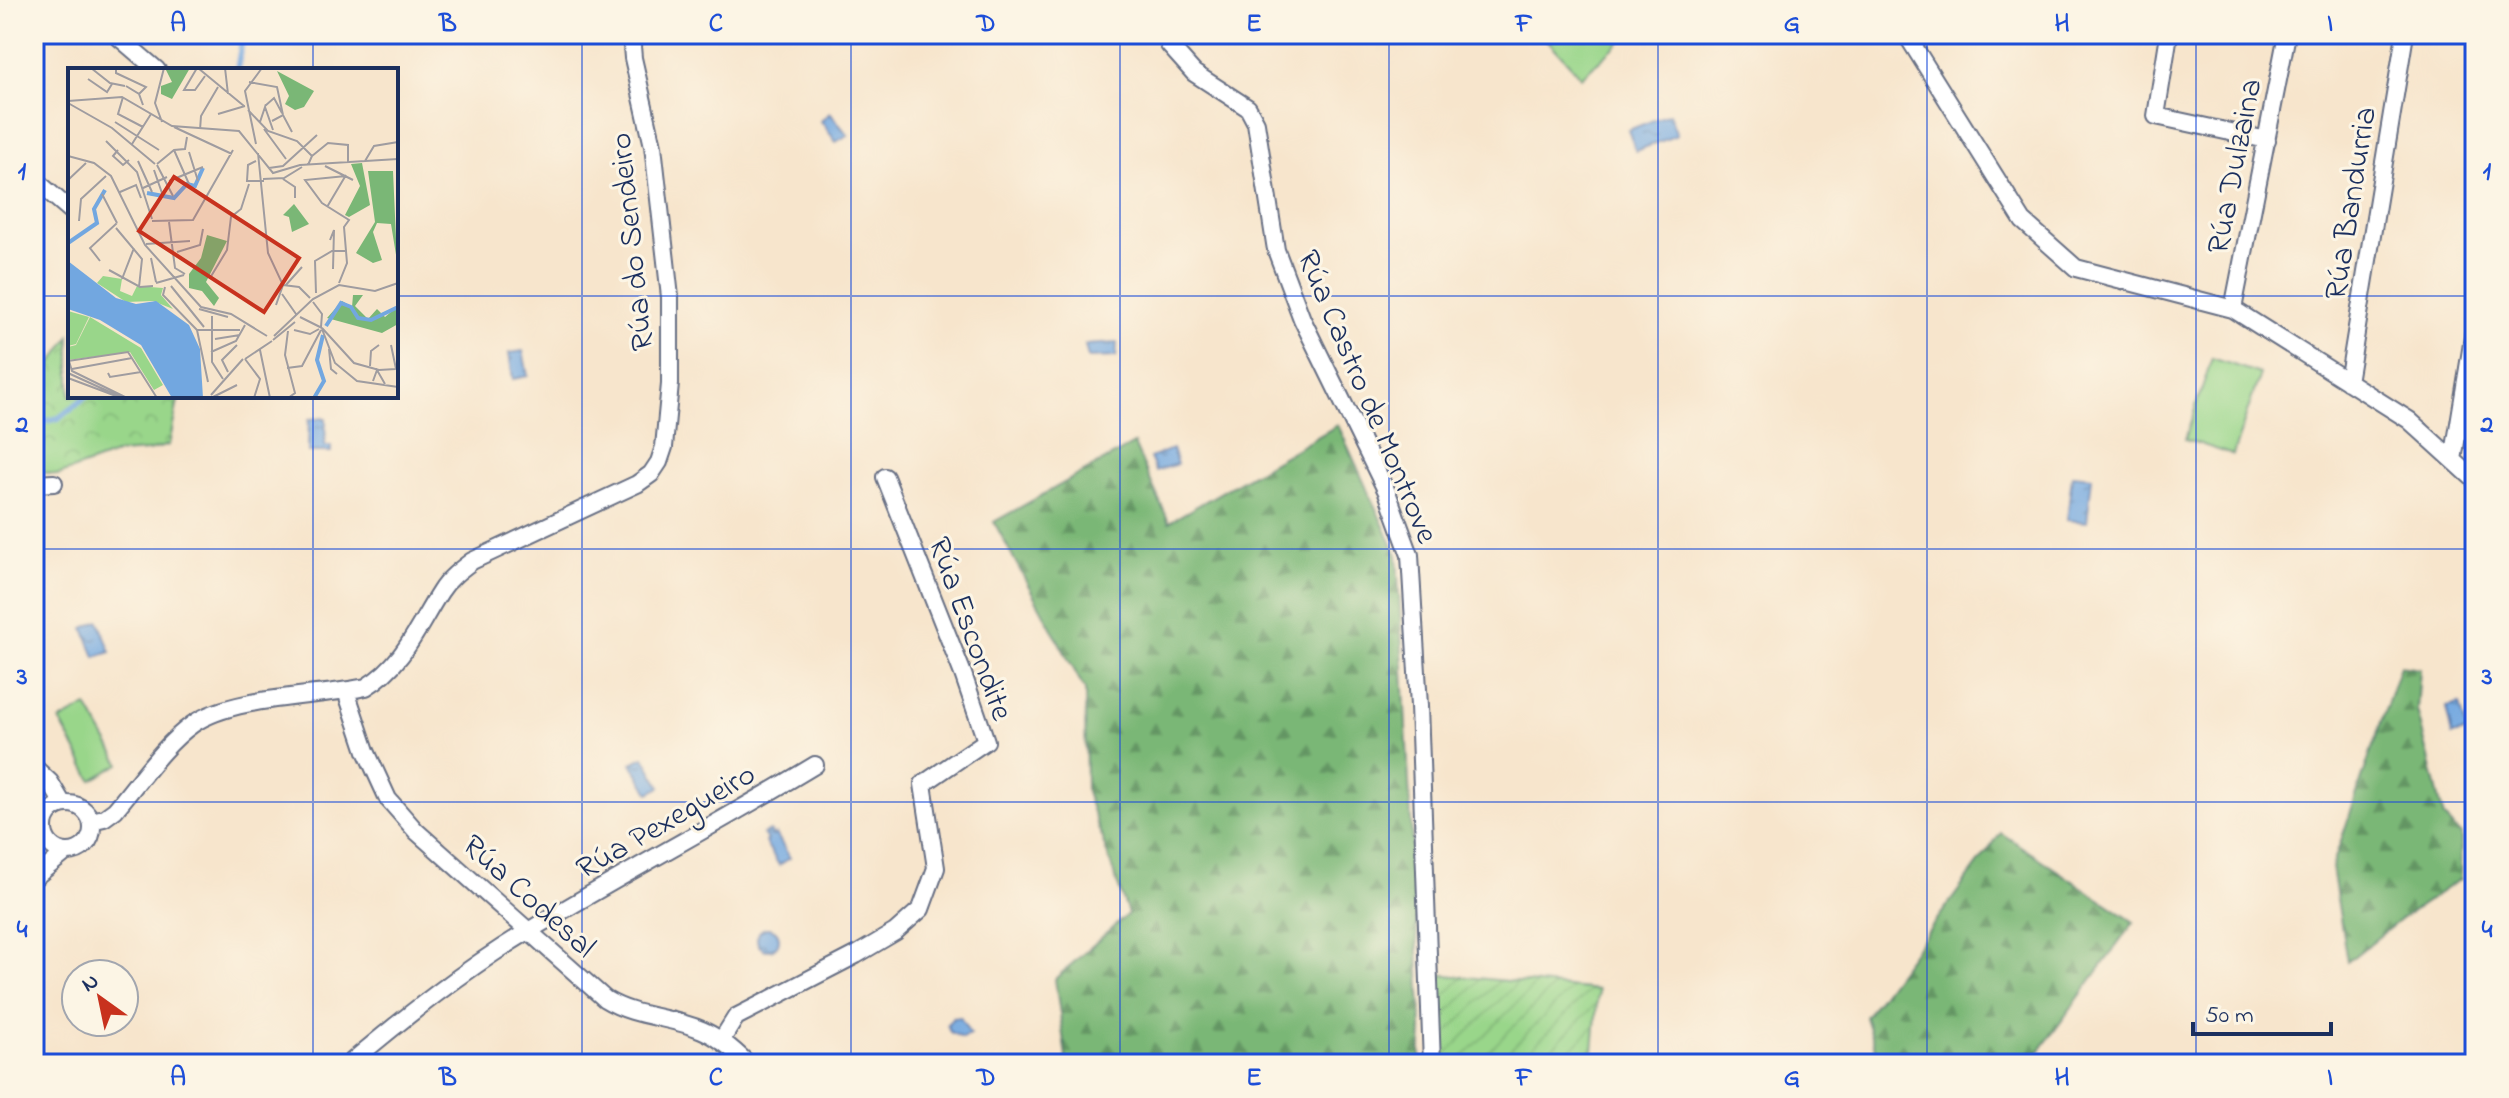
<svg xmlns="http://www.w3.org/2000/svg" width="2509" height="1098" font-family="'Indie Flower',sans-serif">
<defs>
<pattern id="forest-firs" width="22" height="20" patternUnits="userSpaceOnUse" patternTransform="scale(2)"><rect width="22" height="20" fill="#7ab776"/><path d="M5 1l3.5 6h-7zM16 11l3.5 6h-7z" fill="#639564"/></pattern>
<pattern id="park-crowns" width="20" height="18" patternUnits="userSpaceOnUse" patternTransform="scale(2)"><rect width="20" height="18" fill="#99d68a"/><path d="M2 6a3 3 0 1 1 6 0M12 15a3 3 0 1 1 6 0" fill="none" stroke="#83b87a"/></pattern>
<pattern id="garden-furrows" width="10" height="10" patternUnits="userSpaceOnUse" patternTransform="scale(2)"><rect width="10" height="10" fill="#99d68a"/><path d="M-1 1l2-2M0 10L10 0M9 11l2-2" fill="none" stroke="#83b87a"/></pattern>
<pattern id="water-ripples" width="26" height="14" patternUnits="userSpaceOnUse" patternTransform="scale(2)"><rect width="26" height="14" fill="#72a7e0"/><path d="M2 4q2-2 4 0t4 0M15 11q2-2 4 0t4 0" fill="none" stroke="#5d88b9"/></pattern>
</defs>
<rect width="100%" height="100%" fill="#fcf5e5"/>
<filter id="ink" filterUnits="userSpaceOnUse"><feTurbulence type="fractalNoise" baseFrequency=".0125" numOctaves="2"/><feDisplacementMap in="SourceGraphic" scale="16" xChannelSelector="R" yChannelSelector="G"/><feConvolveMatrix kernelMatrix="1 2 1 2 8 2 1 2 1" color-interpolation-filters="sRGB"/></filter>
<filter id="wash" filterUnits="userSpaceOnUse"><feTurbulence type="fractalNoise" baseFrequency=".006" numOctaves="4" result="noise"/><feDisplacementMap in="SourceGraphic" scale="32" xChannelSelector="R" yChannelSelector="G"/><feGaussianBlur stdDeviation="1.8" result="paint"/><feColorMatrix in="noise" values="0 0 0 0 0 0 0 0 0 0 0 0 0 0 0 0 0 1.4 0 .05"/><feComposite in="paint" operator="in"/></filter>
<g filter="url(#wash)">
<rect width="100%" height="100%" fill="#f7e5cc"/>
<!-- grass -->
<path fill="#99d68a" stroke="#5a8274" stroke-width="2" d="M1542,34H1613L1620,42L1581,77Z
M2212,358L2260,374L2233,455L2185,439Z
M87,706L120,764L92,780L60,721Z"/>
<!-- forest -->
<path fill="url(#forest-firs)" stroke="#4a736a" stroke-width="2" d="M1338,425L1397,555L1422,1029L1420,1064H1067L1055,979L1128,914L1086,792L1085,690L994,522L1134,444L1169,522Z
M2400,666L2420,669L2417,710L2444,818L2461,835L2460,879L2401,919L2347,962L2332,867Z
M2001,833L2134,922L2030,1064H1880L1865,1017Z"/>
<!-- park -->
<path fill="url(#park-crowns)" stroke="#5a8274" stroke-width="2" d="M70,336V396H179L169,445L148,451L118,453L58,475L34,470V375L47,371Z"/>
<!-- garden -->
<path fill="url(#garden-furrows)" stroke="#5a8274" stroke-width="2" d="M1436,974L1598,990L1592,1064H1437Z"/>
<!-- water -->
<path fill="url(#water-ripples)" stroke="#466b9f" stroke-width="2" d="M830,113L848,135L836,142L821,121Z
M1669,114L1677,135L1636,151L1628,130Z
M1117,343L1116,357L1088,358L1085,345Z
M523,351L528,376L513,379L509,353Z
M326,418L325,446H331V452H308L309,419Z
M1172,449L1177,464L1156,471L1150,458Z
M2072,475L2092,477L2087,522L2067,520Z
M99,621L111,652L95,657L84,628Z
M2460,704L2467,732L2452,735L2446,707Z
M644,757L661,787L649,793L632,763Z
M770,831L773,836L776,834L790,858L779,865L765,842L767,840L763,834Z
M757 939a11 11 0 1 1 22 0a11 11 0 1 1-22 0Z
M960,1017L970,1034L962,1038L950,1032L947,1024L953,1018Z"/>
<g fill="none" stroke-linecap="round" stroke-linejoin="round">
<!-- stream -->
<path stroke="#72a7e0" stroke-width="6" d="M237,70L243,34
M34,424L59,418L87,396"/>
</g>
</g>
<g filter="url(#ink)">
<g fill="none" stroke-linecap="round" stroke-linejoin="round">
<defs>
<path id="street" d="M115,34L157,70
M1176,34L1169,45L1194,73L1248,108L1256,123L1276,250L1302,319L1387,492L1410,555L1419,706L1432,1064
M1906,34L2023,221L2076,268L2233,309L2409,420L2475,480
M2169,34L2156,116L2267,140
M34,179L70,210
M2233,309L2287,34
M2348,382L2405,34
M2453,460L2475,325
M34,484L54,483
M346,691L366,751L388,799L416,831L605,999C636,1018 670,1016 702,1030C719,1037 735,1051 748,1064
M34,767L50,782L63,804
M44 828a24 24 0 1 1 48 0a24 24 0 1 1-48 0Z
M91,821L104,818L115,810C138,783 164,744 193,724C233,696 318,697 366,687C404,664 417,628 440,592C448,579 460,570 472,561L637,484L651,474L659,462L664,447L670,384V297L653,146L633,58L631,34
M34,878L66,852
M721,1041L736,1017L856,955L895,932L921,909L936,868L923,784L986,741L963,674L885,477
M349,1064C406,1016 465,969 530,930C624,873 721,822 815,765"/>
</defs>
<!-- street casing -->
<use href="#street" stroke="#686f84" stroke-width="20"/>
<!-- street -->
<use href="#street" stroke="#fff" stroke-width="16"/>
</g>
</g>
<!-- grid -->
<path fill="none" stroke="#1d4ed8" stroke-width="2" stroke-opacity="0.55" d="M313,34V70M582,34V1064M851,34V1064M1120,34V1064M1389,34V1064M1658,34V1064M1927,34V1064M2196,34V1064M34,296H70M396,296H2475M313,396V1064M34,549H2475M34,802H2475"/>
<g text-anchor="middle" stroke-width="6" stroke-linejoin="round" paint-order="stroke">
<!-- street labels -->
<g font-size="32" fill="#1b2f5e" stroke="#fcf5e5">
<text transform="translate(2233 166) rotate(-79)" y="11">Rúa Dulzaina</text>
<text transform="translate(2349 203) rotate(-81)" y="11">Rúa Bandurria</text>
<text transform="translate(630 242) rotate(-96)" y="11">Rúa do Sendeiro</text>
<text transform="translate(1369 396) rotate(67)" y="11">Rúa Castro de Montrove</text>
<text transform="translate(972 628) rotate(70)" y="11">Rúa Escondite</text>
<text transform="translate(665 820) rotate(-30)" y="11">Rúa Pexegueiro</text>
<text transform="translate(530 895) rotate(42)" y="11">Rúa Codesal</text>
</g>
</g>
<!-- overview -->
<g transform="translate(68 68)">
<rect width="330" height="330" fill="#f7e5cc"/>
<path d="M0,243L21,249L8,276L0,278Z" fill="#99d68a"/>
<path d="M97,0H122L104,31L93,26V18L104,14ZM209,3L246,23L236,39L227,42L217,36L221,28ZM294,95L302,137L281,149L277,147L292,118L283,96ZM300,103H325L329,193L323,156L309,155L305,164L314,192L305,195L288,185L307,154ZM226,136L241,156L224,164L221,149L215,147ZM139,167L159,173L138,214L151,230L146,238L134,223L121,220V206L133,190ZM285,227H295L287,238L300,251L309,241L317,249L330,238V256L314,265L259,250L274,233L284,239Z" fill="#7ab776"/>
<path d="M35,208L54,211L52,223L64,228L69,218L95,220L93,227L105,241L85,233L58,234L29,215ZM22,249L73,280L95,317L86,322L62,284L0,292V279L8,277Z" fill="#99d68a"/>
<path d="M0,193L48,230L68,236L88,233L121,257L132,281L135,330H104L73,277L32,252L0,241Z" fill="#72a7e0"/>
<path fill="none" stroke="#72a7e0" stroke-width="4" d="M79,125L106,130L119,116L127,118L135,100M0,175L29,155L26,141L37,122M258,258L273,235L283,239L290,250L303,252L330,239M246,330L256,313L249,292L255,267"/>
<path fill="none" stroke="#9f9ca0" stroke-width="2" d="M23,0L42,15L57,18M48,0V5L78,19L71,26M129,0L116,22H127L137,8M130,0L176,38M157,0L160,26M20,11L39,24L44,16M181,14L209,19L215,47M58,18L71,26L75,37M55,29L50,46L75,59M0,33L54,29L104,58L171,63L205,105L232,97L330,91M0,35L44,60L87,96M197,38L206,30L214,45M180,42L200,63L229,73L244,88L240,97M150,46L177,38M204,53L215,47L224,64M47,54L91,82M94,54L87,35L96,0M192,54L197,39L205,62M106,59L164,86M196,61L218,91M132,62L133,48L150,19M38,73L69,104L84,151M64,76L83,46M188,76L177,23L194,0M50,82L45,88L55,97L61,92M106,82L121,116M121,84L130,113M190,85L200,185L215,217L208,237M0,88L26,95L43,108L77,177L133,239L163,246L199,268M244,88L260,75L280,77V94M70,93L84,124M188,93L180,97L179,113H196M297,93L306,78L330,74M89,96L106,82L117,81L119,69M89,97L105,128M257,98L285,112M201,100L215,98L249,67M86,102L95,128M195,111L216,110L234,99M215,111L227,119V130M0,112L18,95M101,113L135,99M75,120L99,109M52,124L68,117L73,130M34,126L49,155M259,139L278,107M11,153L13,131L38,108M84,153L125,152L165,82M101,154L107,200L117,206M48,160L74,191L71,219M262,172L266,162L265,201M78,176L122,173M109,184L132,177L135,161M83,190L88,214M32,193L22,180L49,155M41,202L72,219L85,218M142,210L159,182L163,149L173,141L181,116M54,211L66,180M88,215L116,207M271,215L279,195L276,159L281,152L254,135L237,112L278,108M215,217L231,219L242,230M103,218L136,259M217,218L234,199M97,219L95,227L129,262L140,314M248,225L247,193L264,183H277M214,226L228,246M245,234L254,246L253,259M131,241L160,249M144,248V294L155,311M232,249L254,260M254,260L286,295L311,302L328,301M254,261L267,295L289,313L330,319M129,262H172M226,262L242,266L251,261M206,268L245,231L271,217L307,223L330,215M147,271L172,267M205,272L227,254M323,277L328,301M261,281L263,301L269,306M192,282L202,330M143,284L168,273L177,257M177,291L192,311L186,330M177,291L204,273M0,293L60,284L89,330M1,293L4,303L59,330M302,298L303,283L311,277M219,300L234,298L253,262M4,301L64,290M160,304L154,292L169,277M0,305L55,330M40,305L42,309L73,304M0,310L48,328M305,313L309,302L317,316M143,327L175,291M145,329L169,317M220,330L227,325L217,287L220,263"/>
<path fill="#c8321e" fill-opacity="0.15" stroke="#c8321e" stroke-width="4" d="M106,109L231,190L196,244L71,163Z"/>
<rect width="330" height="330" fill="none" stroke="#1b2f5e" stroke-width="4"/>
</g>
<!-- margin -->
<rect width="2509" height="1098" fill="none" stroke="#fcf5e5" stroke-width="88"/>
<!-- north arrow -->
<g transform="translate(100 998) rotate(327)"><circle r="38" fill="#fcf5e5" stroke="#a2a6af" stroke-width="2"/>
<path d="M0-6L14 30L0 20L-14 30Z" fill="#c8321e"/>
<text y="-12" font-size="22" font-weight="bold" text-anchor="middle" fill="#1b2f5e">N</text>
</g>
<!-- scale -->
<path d="M2193 1022v12h138v-12" fill="none" stroke="#1b2f5e" stroke-width="4"/>
<text x="2205" y="1022" font-size="24" fill="#1b2f5e" stroke="#fcf5e5" stroke-width="6" paint-order="stroke">50 m</text>
<rect x="44" y="44" width="2421" height="1010" fill="none" stroke="#1d4ed8" stroke-width="3"/>
<g font-size="26" text-anchor="middle" font-weight="bold" fill="#1d4ed8">
<text x="178" y="31">A</text>
<text x="448" y="31">B</text>
<text x="716" y="31">C</text>
<text x="986" y="31">D</text>
<text x="1254" y="31">E</text>
<text x="1524" y="31">F</text>
<text x="1792" y="31">G</text>
<text x="2062" y="31">H</text>
<text x="2330" y="31">I</text>
<text x="22" y="179">1</text>
<text x="2487" y="179">1</text>
<text x="22" y="432">2</text>
<text x="2487" y="432">2</text>
<text x="22" y="684">3</text>
<text x="2487" y="684">3</text>
<text x="22" y="937">4</text>
<text x="2487" y="937">4</text>
<text x="178" y="1085">A</text>
<text x="448" y="1085">B</text>
<text x="716" y="1085">C</text>
<text x="986" y="1085">D</text>
<text x="1254" y="1085">E</text>
<text x="1524" y="1085">F</text>
<text x="1792" y="1085">G</text>
<text x="2062" y="1085">H</text>
<text x="2330" y="1085">I</text>
</g>
</svg>
